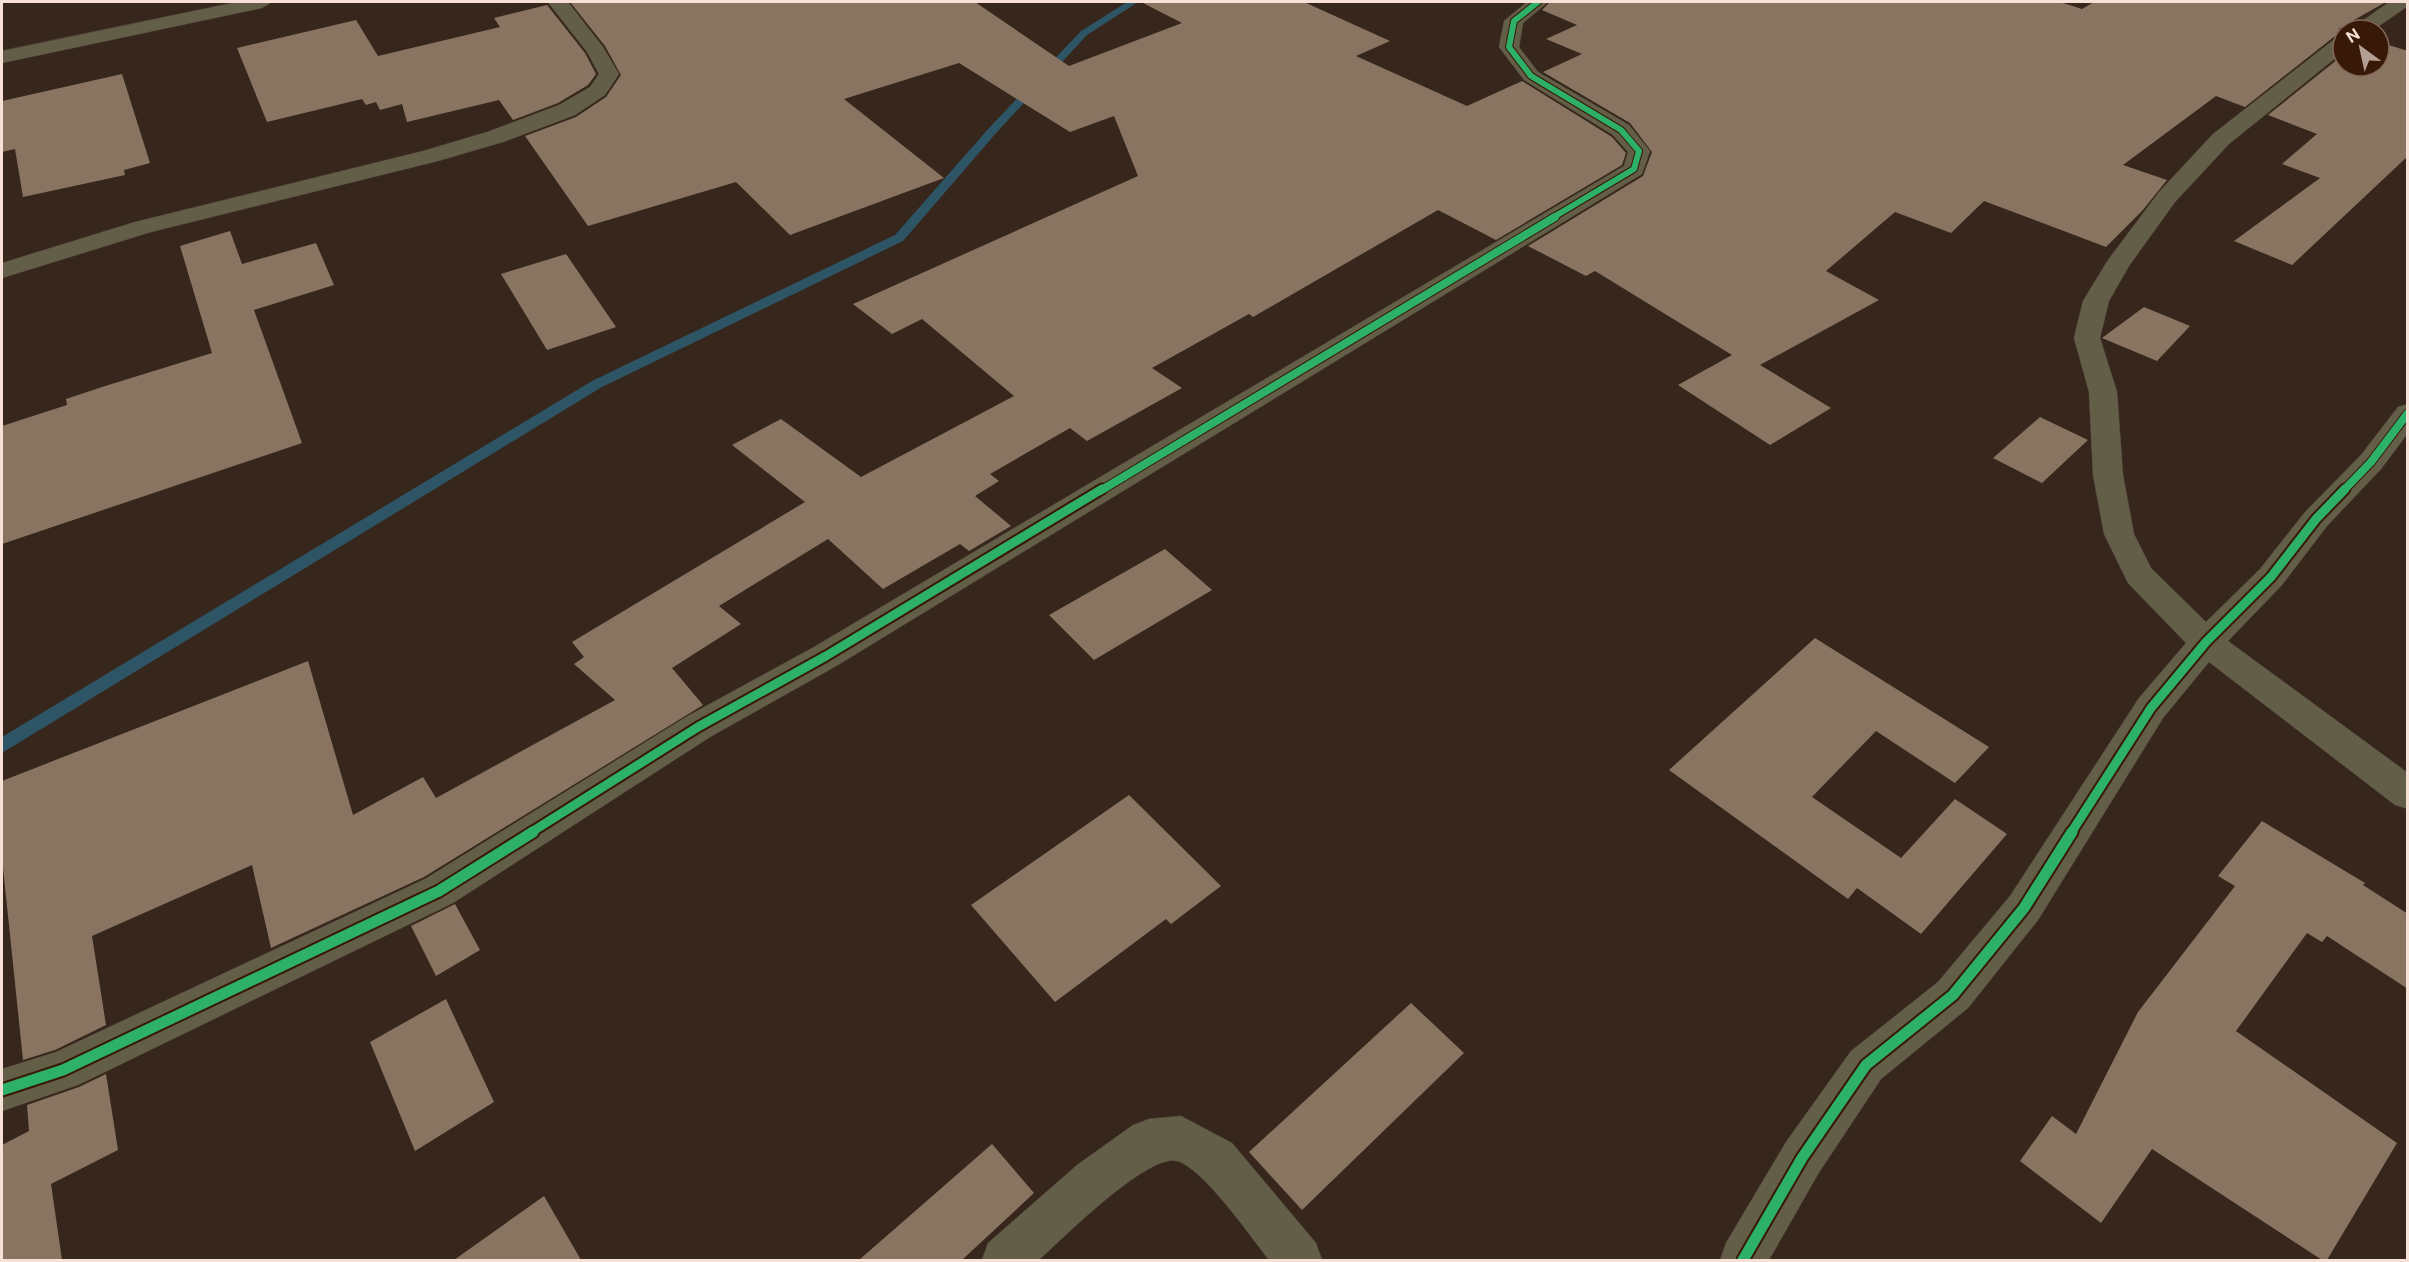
<svg xmlns="http://www.w3.org/2000/svg" width="2409" height="1262" font-family="'Public Sans',sans-serif">
<rect width="100%" height="100%" fill="#37261b"/>
<g fill="none" stroke-linecap="round" stroke-linejoin="round">
<!-- stream -->
<path fill="#2e5566" fill-rule="evenodd" d="M1127,2H1138L1087,35L997,132L903,241L602,387L2,753V737L592,381L895,235L989,128L1081,31Z"/>
</g>
<!-- building -->
<path fill="#887461" d="M570,2H975L1069,66L1182,23L1141,2H1304L1390,41L1356,56L1467,106L1522,81L1612,137L1626,153L1622,165L1496,240L1438,210L1253,317L1249,314L1152,368L1182,388L1087,441L1070,428L990,474L999,481L975,496L1011,526L969,551L960,544L883,589L828,539L719,606L741,624L672,668L703,705L424,877L271,948L252,865L92,936L106,1025L55,1050L23,1060L2,858V781L308,661L353,815L423,777L436,798L615,700L574,664L584,657L572,642L805,502L732,445L781,419L861,477L1014,396L922,319L892,334L853,304L1138,176L1114,116L1070,132L959,63L844,99L944,178L790,235L736,182L588,226L525,136L576,117L606,97L621,75L605,46Z
M1550,2H2060L2082,9L2094,2H2386L2338,29L2343,30V34L2335,36L2245,107L2216,96L2123,165L2167,180L2142,211L2106,247L1984,201L1951,233L1895,212L1826,271L1879,300L1760,365L1831,408L1770,445L1678,385L1732,355L1595,271L1586,276L1528,246L1643,176L1652,152L1630,123L1543,72L1582,54L1546,39L1577,25L1542,10Z
M547,5L585,53L596,74L588,85L558,103L513,120L499,100L407,122L402,104L380,110L376,102L366,105L362,99L267,122L237,48L356,20L378,56L500,27L494,18Z
M2379,42L2408,51V156L2292,265L2234,241L2320,178L2282,164L2317,134L2268,115L2343,55V66H2379Z
M122,74L150,163L124,170L125,175L23,197L15,149L2,152V101Z
M230,231L242,264L316,243L334,285L254,310L302,443L2,544V426L67,405L66,399L102,387L212,353L180,246Z
M566,254L616,327L547,350L501,274Z
M2144,307L2190,326L2157,361L2102,338Z
M2040,417L2088,440L2042,483L1993,458Z
M1165,549L1212,590L1094,660L1049,615Z
M1815,638L1989,747L1955,783L1876,731L1812,797L1901,858L1955,799L2007,834L1921,934L1857,888L1848,899L1669,770Z
M1129,795L1221,886L1171,924L1166,919L1055,1002L971,905Z
M2262,821L2365,883L2363,885L2408,914V989L2327,936L2322,942L2307,933L2236,1031L2397,1143L2327,1260H2322L2152,1149L2101,1223L2020,1161L2052,1116L2076,1134L2138,1012L2235,886L2218,876Z
M455,904L480,950L436,976L411,926Z
M446,999L494,1102L415,1151L370,1042Z
M1411,1003L1464,1053L1302,1210L1249,1152Z
M106,1074L118,1150L51,1184L62,1260H2V1145L29,1131L27,1105L79,1087Z
M992,1144L1034,1193L962,1260H859Z
M544,1196L581,1260H454Z"/>
<g fill="none" stroke-linecap="round" stroke-linejoin="round">
<defs>
<path id="minor" d="M237,2H272L262,8L2,63V51Z
M548,2H568L603,47L619,74L605,95L575,115L503,142L438,161L151,232L2,278V263L135,222L423,151L487,132L559,105L590,87L599,74L587,52Z
M1527,2H1548L1523,23L1519,47L1538,72L1629,125L1650,151L1642,174L838,665L710,737L453,903L78,1085L2,1111V1069L56,1052L425,879L686,717L814,647L1624,166L1628,152L1613,135L1524,80L1499,47L1504,21Z
M2389,2H2408V6L2373,30H2350Z
M2343,36V52L2229,144L2175,202L2129,266L2109,301L2100,338L2117,392L2123,475L2134,534L2151,568L2206,622L2260,569L2305,512L2361,455L2398,407L2408,404V433L2381,469L2327,526L2282,585L2228,641L2408,773V809L2395,805L2209,662L2163,718L2038,920L1968,1008L1881,1079L1818,1174L1769,1260H1720L1726,1243L1786,1142L1851,1051L1938,982L2010,896L2139,698L2186,643L2128,583L2104,534L2093,475L2089,392L2074,338L2083,301L2108,260L2159,192L2213,134L2336,38Z
M1181,1116L1232,1143L1316,1243L1322,1260H1269C1251,1237 1203,1168 1177,1161C1148,1153 1062,1239 1039,1260H982L988,1243L1077,1165L1133,1125L1149,1119Z"/>
</defs>
<!-- minor casing -->
<use href="#minor" stroke="#4f4138" stroke-width="1"/>
<!-- minor -->
<use href="#minor" fill="#625e47" fill-rule="evenodd"/>
<defs>
<path id="cycleway-far3" d="M1538,2L1514,21L1509,47L1531,76L1621,130L1639,151L1634,169L1552,218"/>
<path id="cycleway-far2" d="M1100,491L1555,217
M2343,491L2371,462L2408,413"/>
<path id="cycleway-far1" d="M530,833L698,727L826,656L1102,489
M2071,833L2151,708L2206,642L2271,577L2316,519L2345,489"/>
<path id="cycleway" d="M2,1090L63,1070L439,891L533,832
M1743,1260L1802,1158L1866,1065L1953,995L2024,908L2072,832"/>
</defs>
<!-- cycleway-far3 casing -->
<use href="#cycleway-far3" stroke="#381806" stroke-width="8"/>
<!-- cycleway-far2 casing -->
<use href="#cycleway-far2" stroke="#381806" stroke-width="10"/>
<!-- cycleway-far1 casing -->
<use href="#cycleway-far1" stroke="#381806" stroke-width="13"/>
<!-- cycleway casing -->
<use href="#cycleway" stroke="#381806" stroke-width="15"/>
<!-- cycleway-far3 -->
<use href="#cycleway-far3" stroke="#2db169" stroke-width="6"/>
<!-- cycleway-far2 -->
<use href="#cycleway-far2" stroke="#2db169" stroke-width="8"/>
<!-- cycleway-far1 -->
<use href="#cycleway-far1" stroke="#2db169" stroke-width="9"/>
<!-- cycleway -->
<use href="#cycleway" stroke="#2db169" stroke-width="11"/>
</g>
<!-- border -->
<rect width="2409" height="1262" fill="none" stroke="#f7e0d5" stroke-width="6"/>
<!-- north arrow -->
<g transform="translate(2361 48) rotate(327)"><circle r="28" fill="#381806" stroke="#846859" stroke-width="1.5"/>
<path d="M0-4.5L10 22L0 15L-10 22Z" fill="#b49f94"/>
<text y="-9" font-size="16" font-weight="bold" text-anchor="middle" fill="#f7e0d5">N</text>
</g>
</svg>
